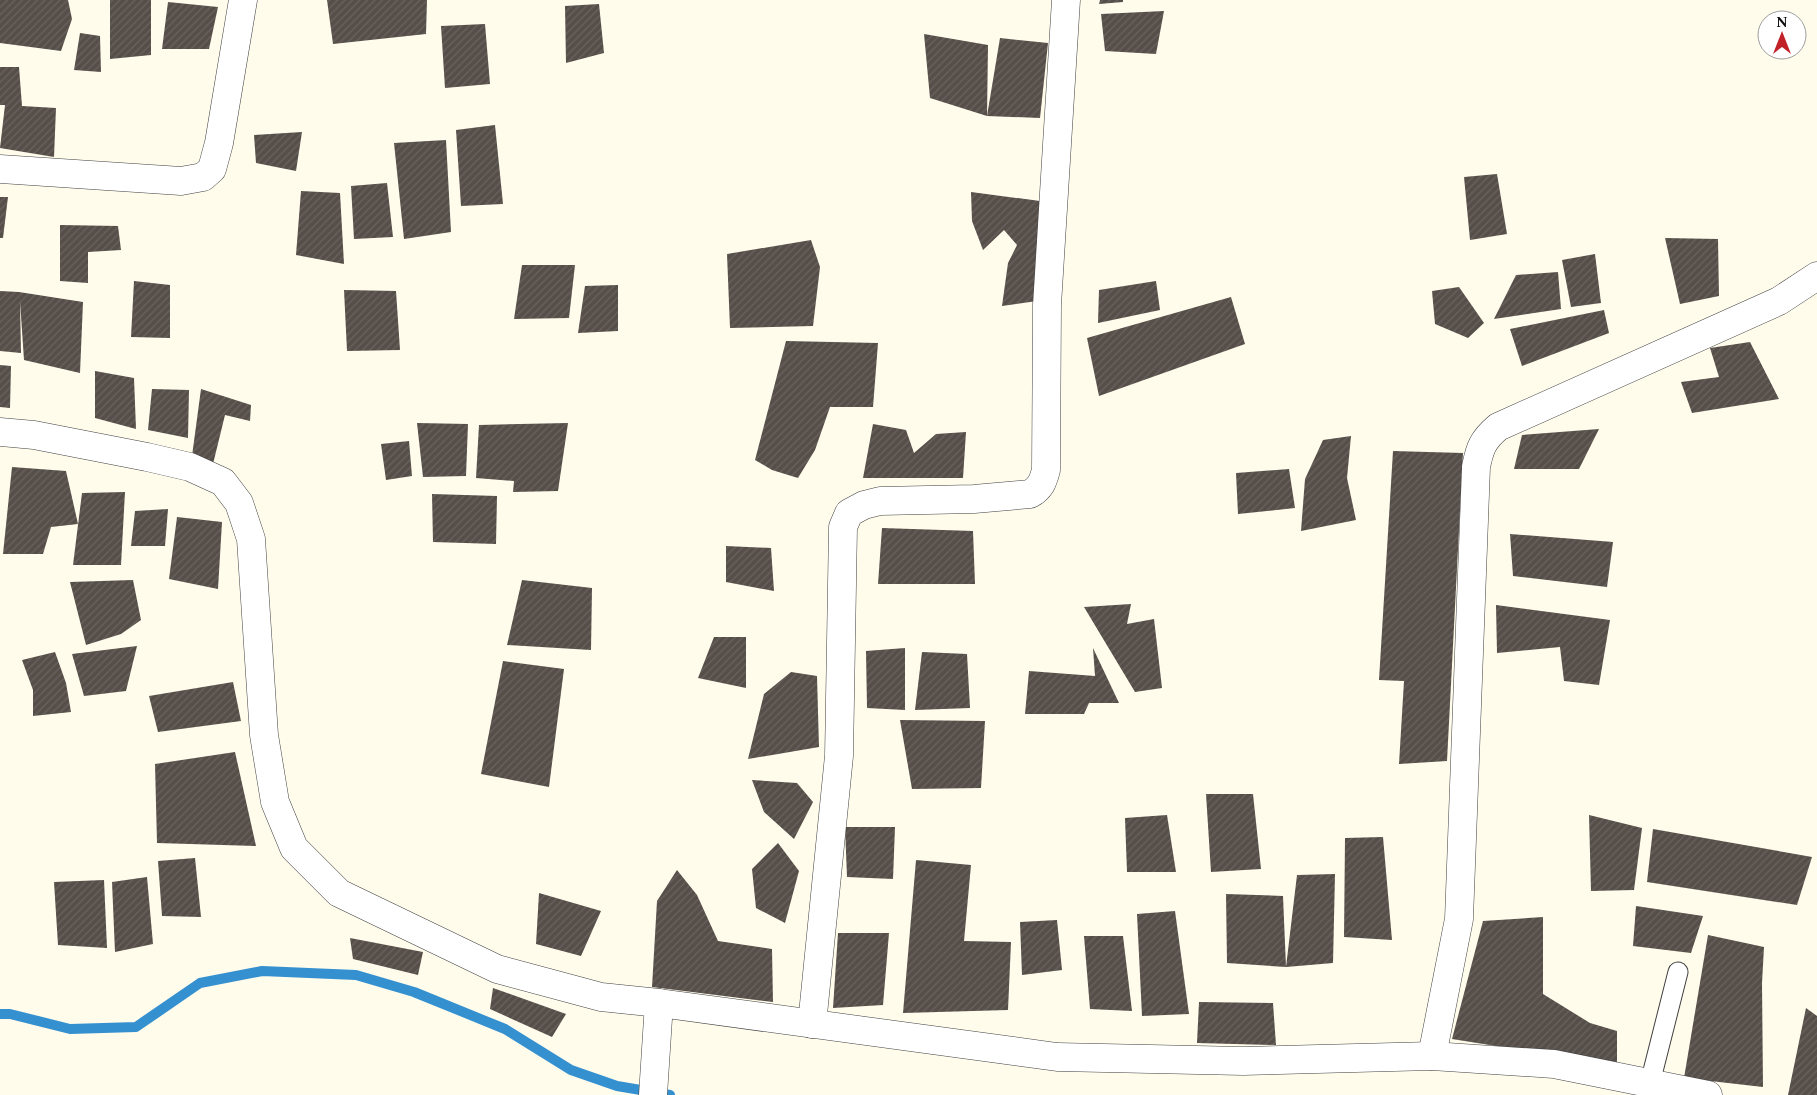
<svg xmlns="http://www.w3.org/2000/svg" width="1817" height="1095" font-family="Spectral,serif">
<defs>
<pattern id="building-hatch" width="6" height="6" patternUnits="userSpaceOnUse" patternTransform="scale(1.25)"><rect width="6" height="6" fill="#564e49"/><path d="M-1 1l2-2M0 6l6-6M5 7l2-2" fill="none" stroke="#69635f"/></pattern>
</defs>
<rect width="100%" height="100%" fill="#fffcec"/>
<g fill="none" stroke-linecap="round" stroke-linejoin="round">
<!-- stream -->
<path stroke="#3590d0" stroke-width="10" d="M0,1014H10L70,1029L136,1027L200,983L262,971L356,975L414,992L505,1029L571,1070L617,1086L670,1095"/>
</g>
<!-- building -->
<path fill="url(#building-hatch)" d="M0,0H68L72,19L61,51L0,43Z
M110,0H151V55L110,59Z
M327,0H427L426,34L333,44Z
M1100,0H1123V2L1099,4Z
M168,2L218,7L209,49H162Z
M599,4L604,53L566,63L565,6Z
M1164,11L1156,54L1105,51L1101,14Z
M485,24L490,84L445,88L441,26Z
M80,33L100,36L101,72L74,70Z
M924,34L988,45L987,116L930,98Z
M1000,38L1048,43L1040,118L987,116Z
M0,67H19L22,106L56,108L54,157L0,148L5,105H0Z
M495,125L503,204L461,206L456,130Z
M302,132L296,171L256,163L254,135Z
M446,140L451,232L404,239L394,143Z
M1497,174L1507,234L1470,240L1464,177Z
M387,183L393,237L354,239L351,186Z
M301,191L340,193L344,264L296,255Z
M971,192L1040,201L1037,301L1002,306L1008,263L1017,245L1004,230L983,250L972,221Z
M0,197H8L3,238H0Z
M60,225L118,226L121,250L88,252V283L60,281Z
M1665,238L1718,239L1719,296L1680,304Z
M811,240L820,267L813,326L730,328L727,254Z
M1595,254L1601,303L1571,307L1562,260Z
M522,265H575L569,318L514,319Z
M1558,272L1561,309L1494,319L1516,275Z
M134,281L170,285V338L131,337Z
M1156,281L1160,310L1098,323L1099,290Z
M618,285V331L578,333L585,286Z
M1459,287L1484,323L1468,338L1435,324L1432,291Z
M344,290L396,291L400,350L347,351Z
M0,291L19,292L83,302L80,373L24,360L20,301L21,353L0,351Z
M1231,297L1245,344L1099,396L1087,338Z
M1604,310L1609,333L1522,366L1510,329Z
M786,341L878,343L873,407H830L815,450L798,478L772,470L755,460Z
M1750,342L1779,399L1692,413L1681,382L1719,377L1710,348Z
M0,365L11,366L10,408L0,407Z
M95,371L134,378L136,429L95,418Z
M152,389L189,390L188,438L148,430Z
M201,389L251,405L250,421L225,415L213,464L192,456Z
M417,423L468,424L466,476L423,477Z
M568,423L558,491L513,492L514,481L476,478L479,425Z
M873,424L906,430L914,453L936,434L966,432L963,478H863Z
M1599,429L1579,469H1514L1522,435Z
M1351,436L1347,478L1356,520L1301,531L1305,479L1323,440Z
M409,441L412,476L386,480L381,444Z
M1393,451L1463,453L1447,761L1399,764L1404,681L1379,680Z
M12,467L66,471L78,524L51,527L43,554H3Z
M1289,469L1295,508L1238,514L1236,473Z
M125,492L121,565H73L82,493Z
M432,494L497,496L496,544L433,542Z
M168,509L165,546H131L135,511Z
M177,517L222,522L218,589L169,579Z
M882,528L973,531L975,584H878Z
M1510,534L1613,542L1607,587L1513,576Z
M726,546L771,548L774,591L726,582Z
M133,580L141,620L121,634L86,645L70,582Z
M522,580L592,588L591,650L507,645Z
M1131,604L1127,624L1154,619L1162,688L1135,692L1084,607Z
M1496,605L1610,620L1599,685L1564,681L1560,647L1497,653Z
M714,637H746V688L698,678Z
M137,646L126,691L84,696L72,654Z
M905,648V710L867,708L866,651Z
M1093,648L1119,703H1089L1084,714H1025L1029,671L1095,676Z
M55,652L66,683L71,712L33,716V690L22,660Z
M922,652L967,654L970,708L915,710Z
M503,661L564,669L549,787L481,774Z
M791,672L817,676L819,747L748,759L764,694Z
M233,682L241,721L158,732L149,696Z
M900,720L985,721L981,788L912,789Z
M235,752L256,846L157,843L155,764Z
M752,780L797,783L813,802L794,839L764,812Z
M1206,794H1253L1261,869L1211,872Z
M1167,815L1176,872H1127L1125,818Z
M1589,815L1642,828L1634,890L1591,891Z
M845,827H895L893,879L847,877Z
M1653,829L1812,857L1797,905L1647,882Z
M1383,837L1392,940L1344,937L1345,838Z
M778,843L799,871L785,923L756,908L752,869Z
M195,858L201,917L162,916L158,861Z
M916,860L971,865L964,941L1011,942L1008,1010L903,1013Z
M677,870L697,895L718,941L772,949L773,1002L652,987L657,901Z
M1335,874L1333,963L1286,967L1297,875Z
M147,877L153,944L115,952L112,882Z
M104,880L107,948L58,945L54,882Z
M539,893L601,911L581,956L536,944Z
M1226,894L1283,896L1286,967L1227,963Z
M1636,906L1703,916L1691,953L1633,946Z
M1175,911L1189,1014L1142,1016L1137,914Z
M1543,917V994L1590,1023L1617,1031V1065L1452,1039L1483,921Z
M1057,920L1062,970L1022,975L1020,922Z
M838,933H889L883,1005L833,1008Z
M1708,935L1764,947L1762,983L1763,1087L1684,1078Z
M1084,936H1123L1132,1011L1090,1009Z
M350,938L423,952L418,975L353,959Z
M493,988L566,1014L552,1037L490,1009Z
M1199,1002L1273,1003L1276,1045L1197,1043Z
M1806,1008L1817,1016V1095H1788Z"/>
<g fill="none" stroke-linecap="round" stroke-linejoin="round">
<defs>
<path id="service" d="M1650,1083L1678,972"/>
<path id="minor" d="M0,169L181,181L203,177L212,169L219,143L243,0
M812,1024L839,756L843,527L849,513L864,505L880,501L974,499L1030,494C1041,488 1043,481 1046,470L1047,305L1066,0
M1432,1056L1459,919L1476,467C1480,447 1483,440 1498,427L1779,301L1817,276
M653,1095L659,1003"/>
<path id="tertiary" d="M0,432L34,435L147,457L190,467L223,482L239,503L251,539L264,735L275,802L294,848L339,893L497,969L601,997L659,1003L1057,1057L1243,1061L1432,1056L1554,1064L1708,1095"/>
</defs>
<!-- service casing -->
<use href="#service" stroke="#404040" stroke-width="21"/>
<!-- minor casing -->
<use href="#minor" stroke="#404040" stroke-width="29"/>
<!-- tertiary casing -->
<use href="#tertiary" stroke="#404040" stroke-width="29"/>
<!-- service -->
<use href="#service" stroke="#fff" stroke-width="19"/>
<!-- minor -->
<use href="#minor" stroke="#fff" stroke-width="28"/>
<!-- tertiary -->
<use href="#tertiary" stroke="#fff" stroke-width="28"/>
</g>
<!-- north arrow -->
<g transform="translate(1782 35)"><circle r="24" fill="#ffffff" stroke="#9e9e9e"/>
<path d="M0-4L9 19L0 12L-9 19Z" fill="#c02227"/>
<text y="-8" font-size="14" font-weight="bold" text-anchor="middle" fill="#0d0d0d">N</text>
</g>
</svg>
